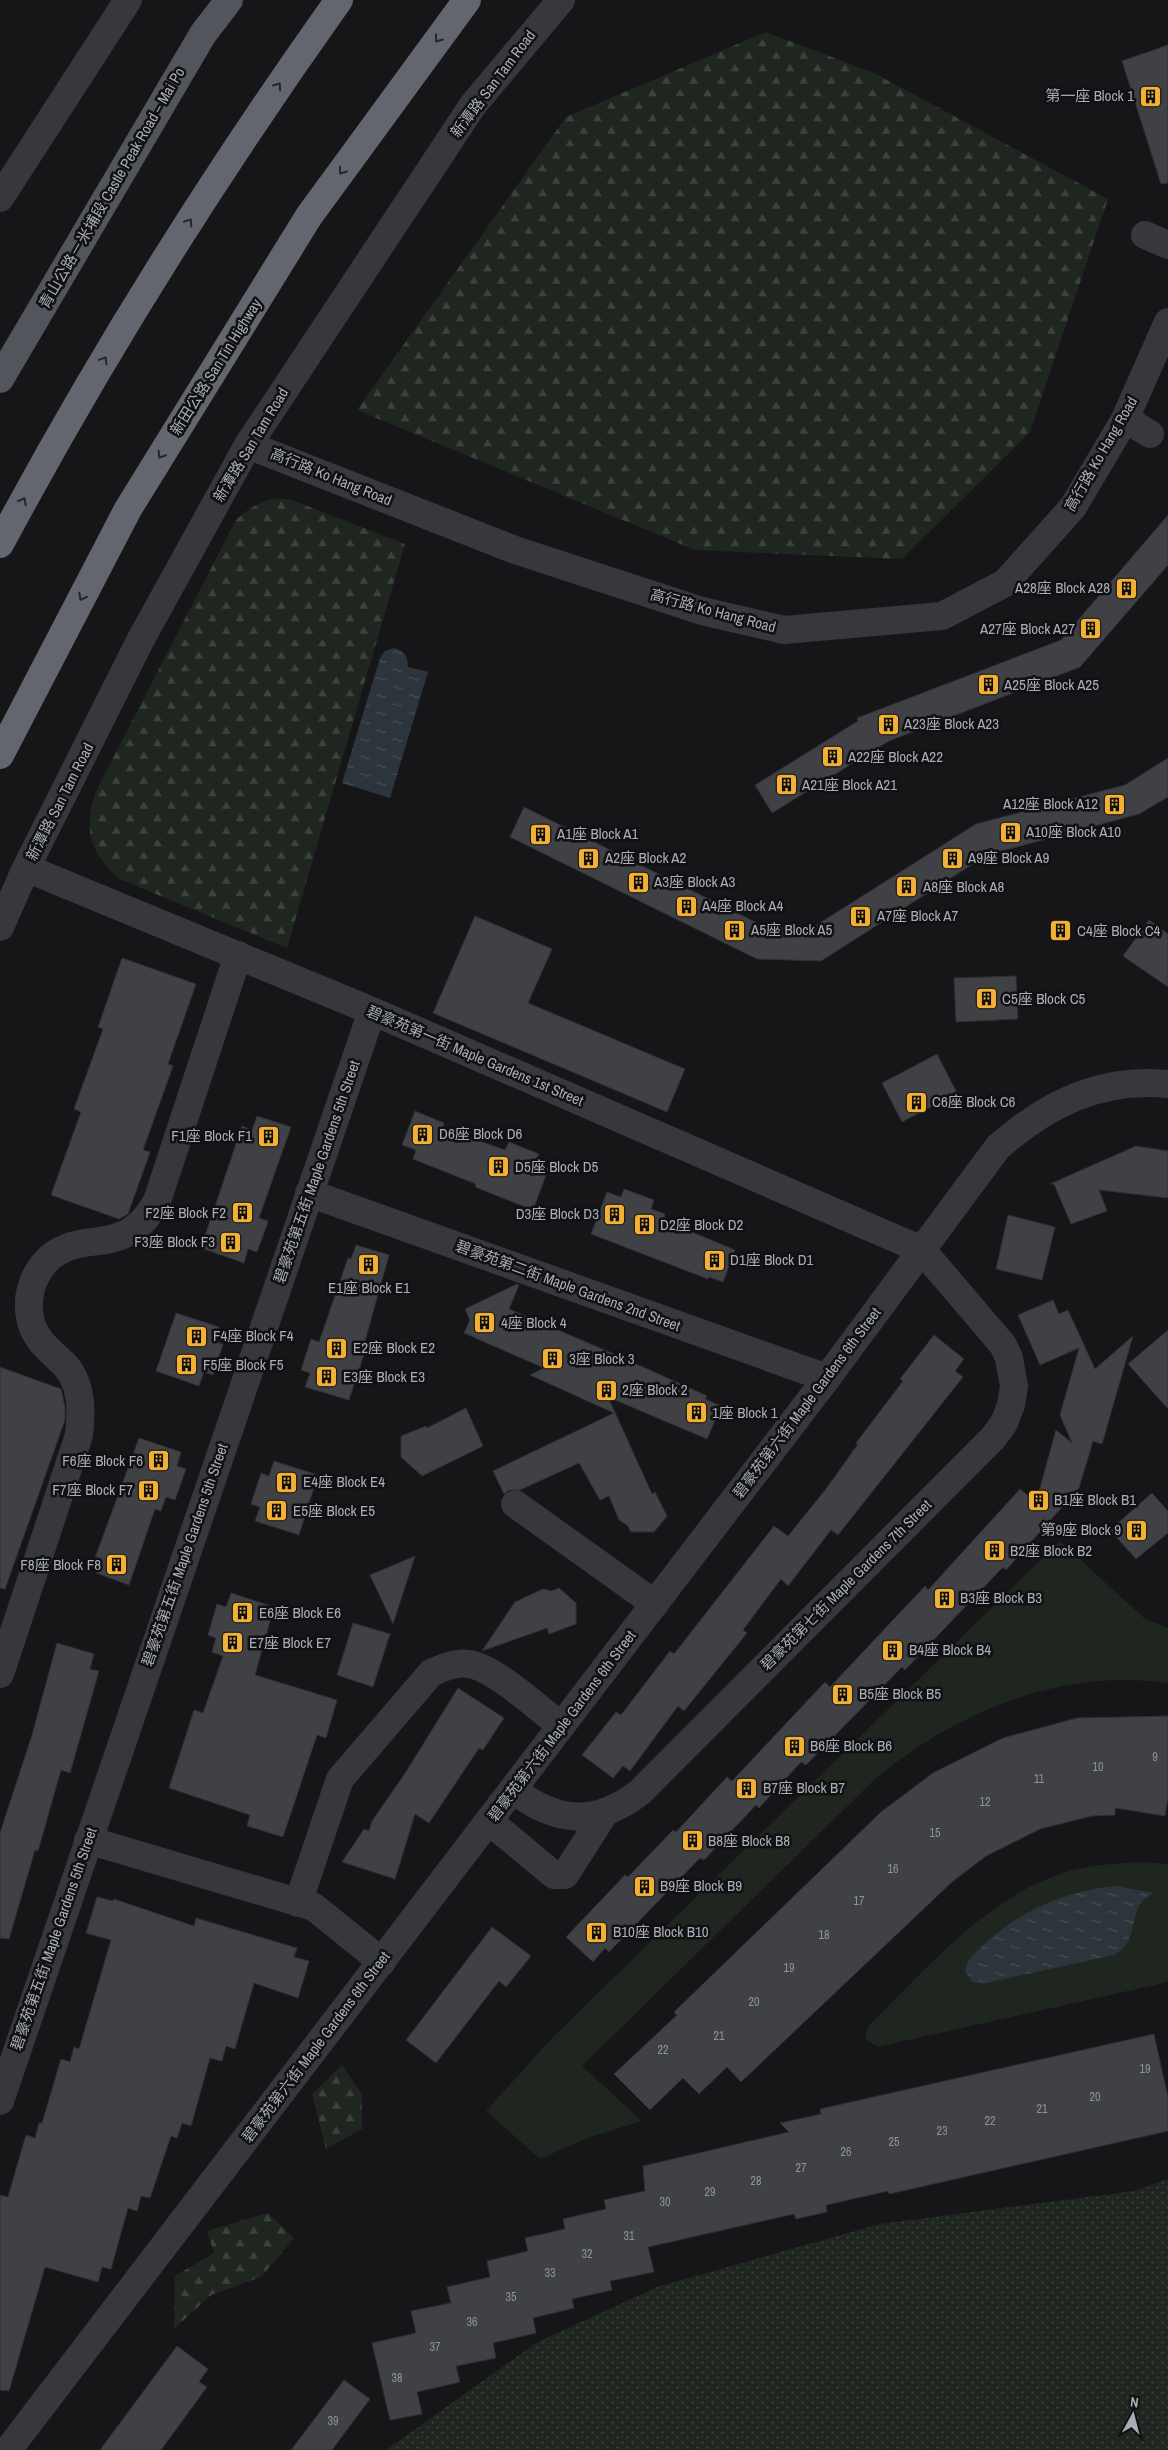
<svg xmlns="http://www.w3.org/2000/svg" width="1168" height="2450" font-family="'Archivo Narrow','Noto Sans TC',sans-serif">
<defs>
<pattern id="grass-dots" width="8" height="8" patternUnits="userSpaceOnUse" patternTransform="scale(1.25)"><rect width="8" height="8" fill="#1e261f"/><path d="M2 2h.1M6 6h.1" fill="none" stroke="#3c433d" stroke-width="1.8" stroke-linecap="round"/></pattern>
<pattern id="forest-firs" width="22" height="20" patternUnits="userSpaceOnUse" patternTransform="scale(1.25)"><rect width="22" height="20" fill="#1e261f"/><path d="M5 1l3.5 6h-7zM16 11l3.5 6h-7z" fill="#3c433d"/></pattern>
<pattern id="water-ripples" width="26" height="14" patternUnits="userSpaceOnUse" patternTransform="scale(1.25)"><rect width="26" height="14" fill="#2c353c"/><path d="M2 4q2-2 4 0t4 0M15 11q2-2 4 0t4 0" fill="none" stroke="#485056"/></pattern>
</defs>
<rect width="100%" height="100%" fill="#161618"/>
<!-- grass -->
<path fill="url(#grass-dots)" d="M1168,2179V2450H386L536,2343L657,2287L880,2224L1134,2191Z"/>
<!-- forest -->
<path fill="url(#forest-firs)" d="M766,32L874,73L1108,199L1030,432L902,559L695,550L357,410L566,117Z
M277,498L292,500L405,544L287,948L119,879C89,850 84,833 95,793L236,520C249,508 259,502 277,498Z
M342,2065L362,2094V2129L326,2149L312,2094Z
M268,2213L294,2238L261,2277L211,2295L174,2329L175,2276L214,2253L207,2231Z"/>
<!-- garden -->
<path fill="#1e261f" d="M1060,1541L1144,1618L1168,1628V1683C1061,1668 958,1711 876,1778L582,2066L642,2121L590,2137L540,2159L486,2111L551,2039Z
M1145,1862L1168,1864V1982L877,2047L867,2040L865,2035L870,2024C930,1966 989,1893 1073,1870C1097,1864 1121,1863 1145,1862Z"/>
<!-- water -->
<path fill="url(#water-ripples)" d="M394,648C405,651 407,655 408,667L428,672L390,798L342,783L380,658L385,651Z
M1116,1886L1153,1893C1124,1908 1143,1939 1114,1955L986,1983L972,1982L965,1971C967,1960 974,1954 982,1946C1017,1912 1067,1890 1116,1886Z"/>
<!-- building -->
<path fill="#404145" stroke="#303034" d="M1168,45V183L1161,184L1122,61Z
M1168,515V565L1080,667L889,741L772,813L755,785L858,721L857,718L1061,640Z
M1168,758V797L1139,814L987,855L821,961L757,959L510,837L524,807L765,927L812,928L976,824L1125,785Z
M475,916L552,949L528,1003L685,1069L667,1112L433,1013Z
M1149,920L1168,934V987L1123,956Z
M122,958L196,984L168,1064L173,1066L143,1150L150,1152L128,1214L119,1219L51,1195L81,1112L74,1109L103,1029L98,1027Z
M1016,976L1018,1019L956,1022L954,978Z
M937,1054L957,1093L902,1122L882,1083Z
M415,1111L444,1123L443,1128L505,1150L509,1142L539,1154L535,1162L549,1167L533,1210L475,1187L476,1184L413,1159L416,1150L402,1145Z
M257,1116L291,1127L259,1218L268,1221L263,1236L257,1252L248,1249L244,1263L201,1248L242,1126L252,1130Z
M1136,1146L1168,1151V1198L1099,1190L1107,1211L1071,1224L1054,1184H1050Z
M624,1189L654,1200L651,1209L665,1214L663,1220L735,1250L723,1282L709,1277L708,1279L591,1234L607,1192L621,1197Z
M1008,1215L1055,1227L1042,1280L996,1269Z
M356,1245L389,1255L365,1341L368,1342L349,1400L305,1387L310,1373L301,1370L311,1339L319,1342L348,1258L351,1259Z
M517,1284L519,1285L509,1309L621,1357L707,1396L705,1399L721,1406L707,1439L608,1397L652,1494L655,1492L667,1516L654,1532H631L627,1525L619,1520L609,1496L600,1500L579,1463L520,1490H509L504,1494L493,1471L614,1413L530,1375L544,1368L464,1333L470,1320L465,1309Z
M1053,1300L1059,1314L1068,1310L1095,1369L1133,1336L1102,1444L1093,1441L1079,1488L1006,1570L1003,1567L905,1670L902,1667L806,1765L801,1762L759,1808L756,1805L704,1860L700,1858L609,1952L605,1948L593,1962L566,1937L625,1875L628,1877L673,1830L676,1832L727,1777L732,1781L825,1682L830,1687L925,1586L928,1590L1020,1489L1036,1502L1056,1430L1072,1443L1060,1415L1079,1348L1040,1365L1018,1315Z
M176,1313L219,1327L214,1341L223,1344L213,1375L204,1372L199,1386L156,1371Z
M1168,1330V1409L1128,1364Z
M934,1335L964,1359L955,1371L963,1377L838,1535L831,1530L788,1586L781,1579L743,1630L747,1633L684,1711L678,1706L630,1771L623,1766L613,1778L582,1755L616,1712L621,1715L670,1651L674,1654L774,1526L788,1536L826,1489L858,1444L856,1443L903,1381L900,1379Z
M0,1367L61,1389L65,1407V1420L5,1589L0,1588Z
M466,1408L483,1446L422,1476L401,1457V1436L426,1426L427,1428Z
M139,1438L181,1452L177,1466L186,1469L175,1500L166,1497L161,1511L155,1509L129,1585L96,1573L100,1559L95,1558Z
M274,1461L318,1475L299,1535L255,1521L260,1507L251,1504L261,1473L269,1476Z
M1152,1493L1168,1511V1533L1136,1559L1110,1530Z
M415,1556L393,1624L370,1575Z
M559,1588L576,1603V1624L549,1634L547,1628L482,1651L515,1602L543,1589L551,1591Z
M231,1593L274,1607L255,1675L337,1700L326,1738L317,1735L283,1837L247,1826L250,1815L169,1788L194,1710L203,1713L223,1656L212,1652L216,1638L208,1635L217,1604L226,1607Z
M353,1623L390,1634L373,1687L337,1675Z
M57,1643L94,1654L90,1669L99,1671L70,1773L61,1770L38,1851L35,1850L9,1939L0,1938V1833L32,1735Z
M458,1688L504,1718L483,1750L479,1748L429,1823L415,1814L395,1879L342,1862L364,1829L369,1831L372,1821L404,1775Z
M1168,1716V1797L1165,1816L1115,1808V1815L1092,1816L1040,1829L986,1856L952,1882L741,2082L727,2067L699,2094L683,2078L650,2110L614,2074L677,2015L674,2012L881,1812L933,1773L1003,1738L1077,1718Z
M97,1897L113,1901L114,1899L194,1926L196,1918L297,1948L294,1957L309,1961L298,1998L254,1983L235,2049L226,2046L222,2061L210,2058L191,2126L182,2123L177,2138L171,2136L150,2198L141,2196L137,2211L128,2208L111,2269L102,2267L98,2282L45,2267L9,2391L0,2390V2195L8,2197L26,2135L35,2138L39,2123H42L61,2059L70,2062L74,2047L79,2049L111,1940L86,1933Z
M492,1927L531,1956L506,1987L499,1981L436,2063L406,2040Z
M1154,2034L1168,2097V2131L889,2194L888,2191L826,2205L827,2212L796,2219L794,2214L648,2247L654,2272L610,2281L612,2290L572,2299L574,2308L533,2318L536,2333L493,2343L496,2358L456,2366L460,2382L417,2392L422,2414L390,2420L372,2343L416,2333L411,2311L451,2303L447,2287L490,2277L487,2261L528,2251L525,2238L565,2229L563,2219L606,2209L604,2200L645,2191L643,2166L789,2132L780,2123L821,2114L820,2109Z
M177,2346L208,2369L199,2382L207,2387L161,2450H100Z
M344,2380L370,2399L332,2450H291Z"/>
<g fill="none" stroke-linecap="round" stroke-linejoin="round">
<!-- minor -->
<path stroke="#37383d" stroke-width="28" d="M0,198L128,0
M1145,235L1168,245
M1125,419L1150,434
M248,445L515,550L702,611L784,630L942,616L1005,583L1073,507L1125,419L1168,322
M26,868L372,1011L922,1250L1003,1345L1009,1358L1014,1386L1011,1405L1004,1423L993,1438L640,1792C595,1827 557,1823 513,1790
M0,927L26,868L141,639L248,445L473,105L561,0
M309,1193L827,1378
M515,1504L655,1604
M0,1674L79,1435C82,1410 82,1382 63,1363C50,1351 36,1340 31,1322C23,1290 39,1256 71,1246C88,1240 106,1243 123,1235C139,1229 149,1215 157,1201L238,955
M489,1821L554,1875H565L604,1814
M88,1840L314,1907L382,1962
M298,1903L340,1779L431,1673C442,1668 455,1662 468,1664C493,1666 540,1710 561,1726
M0,2101L372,1011
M8,2450L827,1378L998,1147C1047,1104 1101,1077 1168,1084"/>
<!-- major -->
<path stroke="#53555c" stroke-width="28" d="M0,379L203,34L229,0"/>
<!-- highway -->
<path stroke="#63666e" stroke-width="28" d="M0,544C101,355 215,174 339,0
M0,755L128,509L309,216L467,0"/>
</g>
<!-- one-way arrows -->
<defs><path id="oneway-chevron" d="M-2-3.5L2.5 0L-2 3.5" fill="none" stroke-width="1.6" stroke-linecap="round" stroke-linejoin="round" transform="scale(1.25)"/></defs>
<g stroke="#26262a">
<use href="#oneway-chevron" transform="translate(438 39) rotate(126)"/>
<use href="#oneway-chevron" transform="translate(278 86) rotate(-55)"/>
<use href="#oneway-chevron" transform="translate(342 171) rotate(126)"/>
<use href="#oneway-chevron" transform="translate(189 222) rotate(-57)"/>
<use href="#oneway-chevron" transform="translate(104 360) rotate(-59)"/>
<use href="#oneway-chevron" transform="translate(161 455) rotate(122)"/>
<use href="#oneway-chevron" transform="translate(23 501) rotate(-62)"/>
<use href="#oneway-chevron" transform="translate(82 597) rotate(117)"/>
</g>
<!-- icons -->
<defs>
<symbol id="building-square" viewBox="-11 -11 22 22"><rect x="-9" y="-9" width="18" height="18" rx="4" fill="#f2b134" stroke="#111113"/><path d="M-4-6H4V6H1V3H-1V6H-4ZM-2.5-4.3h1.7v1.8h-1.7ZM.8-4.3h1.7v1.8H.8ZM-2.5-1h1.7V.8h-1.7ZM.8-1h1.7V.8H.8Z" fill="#111"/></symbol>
</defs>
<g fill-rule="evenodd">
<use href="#building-square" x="1138" y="84" width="25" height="25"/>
<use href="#building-square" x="1114" y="576" width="25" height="25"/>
<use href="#building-square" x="1078" y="616" width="25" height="25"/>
<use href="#building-square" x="976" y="672" width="25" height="25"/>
<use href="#building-square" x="876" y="712" width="25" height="25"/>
<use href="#building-square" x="820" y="744" width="25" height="25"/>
<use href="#building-square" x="774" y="772" width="25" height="25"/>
<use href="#building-square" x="1102" y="792" width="25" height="25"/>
<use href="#building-square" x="998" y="820" width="25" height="25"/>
<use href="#building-square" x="528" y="822" width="25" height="25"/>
<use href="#building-square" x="576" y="846" width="25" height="25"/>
<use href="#building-square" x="940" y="846" width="25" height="25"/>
<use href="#building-square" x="626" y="870" width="25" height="25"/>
<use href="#building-square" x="894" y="874" width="25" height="25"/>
<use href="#building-square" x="674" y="894" width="25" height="25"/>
<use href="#building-square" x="848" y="904" width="25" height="25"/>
<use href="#building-square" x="722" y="918" width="25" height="25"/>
<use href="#building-square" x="1048" y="918" width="25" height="25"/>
<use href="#building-square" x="974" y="986" width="25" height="25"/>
<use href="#building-square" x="904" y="1090" width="25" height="25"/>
<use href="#building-square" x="410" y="1122" width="25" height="25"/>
<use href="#building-square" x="256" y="1124" width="25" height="25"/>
<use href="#building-square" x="486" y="1154" width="25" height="25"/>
<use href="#building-square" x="230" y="1200" width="25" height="25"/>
<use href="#building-square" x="602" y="1202" width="25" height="25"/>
<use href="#building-square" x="632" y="1212" width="25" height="25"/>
<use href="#building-square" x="218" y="1230" width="25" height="25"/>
<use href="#building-square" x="702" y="1248" width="25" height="25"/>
<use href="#building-square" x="356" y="1252" width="25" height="25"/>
<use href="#building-square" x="472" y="1310" width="25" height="25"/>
<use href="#building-square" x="184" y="1324" width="25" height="25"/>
<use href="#building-square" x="324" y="1336" width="25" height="25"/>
<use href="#building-square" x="540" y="1346" width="25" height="25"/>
<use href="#building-square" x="174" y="1352" width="25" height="25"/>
<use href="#building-square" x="314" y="1364" width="25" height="25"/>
<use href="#building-square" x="594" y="1378" width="25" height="25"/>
<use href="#building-square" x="684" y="1400" width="25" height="25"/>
<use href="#building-square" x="146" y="1448" width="25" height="25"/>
<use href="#building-square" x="274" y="1470" width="25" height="25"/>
<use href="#building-square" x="136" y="1478" width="25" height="25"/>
<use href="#building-square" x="1026" y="1488" width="25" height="25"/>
<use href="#building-square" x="264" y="1498" width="25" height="25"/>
<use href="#building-square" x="1124" y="1518" width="25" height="25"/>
<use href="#building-square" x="982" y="1538" width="25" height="25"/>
<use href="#building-square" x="104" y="1552" width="25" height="25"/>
<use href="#building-square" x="932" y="1586" width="25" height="25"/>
<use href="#building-square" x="230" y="1600" width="25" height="25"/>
<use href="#building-square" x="220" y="1630" width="25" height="25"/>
<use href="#building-square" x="880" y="1638" width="25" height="25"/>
<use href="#building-square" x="830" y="1682" width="25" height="25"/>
<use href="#building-square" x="782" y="1734" width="25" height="25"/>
<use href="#building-square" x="734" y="1776" width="25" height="25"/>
<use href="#building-square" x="680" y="1828" width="25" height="25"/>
<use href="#building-square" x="632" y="1874" width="25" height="25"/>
<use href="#building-square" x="584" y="1920" width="25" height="25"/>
</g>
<g text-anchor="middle" stroke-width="5" stroke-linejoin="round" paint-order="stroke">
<!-- number labels -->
<g font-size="12" fill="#8e929b">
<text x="1155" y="1761">9</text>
<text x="1098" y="1771">10</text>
<text x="1039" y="1783">11</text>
<text x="985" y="1806">12</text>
<text x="935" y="1837">15</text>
<text x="893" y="1873">16</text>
<text x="859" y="1905">17</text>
<text x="824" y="1939">18</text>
<text x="789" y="1972">19</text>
<text x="754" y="2006">20</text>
<text x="719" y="2040">21</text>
<text x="663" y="2054">22</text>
<text x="1145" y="2073">19</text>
<text x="1095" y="2101">20</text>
<text x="1042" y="2113">21</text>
<text x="990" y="2125">22</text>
<text x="942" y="2135">23</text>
<text x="894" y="2146">25</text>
<text x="846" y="2156">26</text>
<text x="801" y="2172">27</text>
<text x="756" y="2185">28</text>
<text x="710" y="2196">29</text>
<text x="665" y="2206">30</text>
<text x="629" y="2240">31</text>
<text x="587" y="2258">32</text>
<text x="550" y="2277">33</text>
<text x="511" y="2301">35</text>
<text x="472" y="2326">36</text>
<text x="435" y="2351">37</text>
<text x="397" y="2382">38</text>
<text x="333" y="2425">39</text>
</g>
<!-- street labels -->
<g font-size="15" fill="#a8adb8" stroke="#111113">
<text transform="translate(493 84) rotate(-53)" y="5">新潭路 San Tam Road</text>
<text transform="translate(112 188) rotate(-60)" y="5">青山公路－米埔段 Castle Peak Road – Mai Po</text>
<text transform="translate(216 367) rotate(-58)" y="5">新田公路 San Tin Highway</text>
<text transform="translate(251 445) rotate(-59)" y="5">新潭路 San Tam Road</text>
<text transform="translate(1101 454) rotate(-60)" y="5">高行路 Ko Hang Road</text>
<text transform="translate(331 477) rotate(22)" y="5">高行路 Ko Hang Road</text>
<text transform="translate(713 611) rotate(15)" y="5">高行路 Ko Hang Road</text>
<text transform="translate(60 802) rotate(-63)" y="5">新潭路 San Tam Road</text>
<text transform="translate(475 1056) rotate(23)" y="5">碧豪苑第一街 Maple Gardens 1st Street</text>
<text transform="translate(317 1172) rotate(-71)" y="5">碧豪苑第五街 Maple Gardens 5th Street</text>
<text transform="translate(568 1286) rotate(20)" y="5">碧豪苑第二街 Maple Gardens 2nd Street</text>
<text transform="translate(807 1403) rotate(-53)" y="5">碧豪苑第六街 Maple Gardens 6th Street</text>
<text transform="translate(185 1555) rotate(-71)" y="5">碧豪苑第五街 Maple Gardens 5th Street</text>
<text transform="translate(846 1585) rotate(-45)" y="5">碧豪苑第七街 Maple Gardens 7th Street</text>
<text transform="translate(562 1726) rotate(-53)" y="5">碧豪苑第六街 Maple Gardens 6th Street</text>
<text transform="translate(54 1939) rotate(-71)" y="5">碧豪苑第五街 Maple Gardens 5th Street</text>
<text transform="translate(316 2047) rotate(-53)" y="5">碧豪苑第六街 Maple Gardens 6th Street</text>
</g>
<!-- poi labels -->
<g font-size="15" fill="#a8adb8" stroke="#111113" text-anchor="start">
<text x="1134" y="101" text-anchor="end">第一座 Block 1</text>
<text x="1110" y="593" text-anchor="end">A28座 Block A28</text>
<text x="1075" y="634" text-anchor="end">A27座 Block A27</text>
<text x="1004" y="690">A25座 Block A25</text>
<text x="904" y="729">A23座 Block A23</text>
<text x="848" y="762">A22座 Block A22</text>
<text x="802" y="790">A21座 Block A21</text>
<text x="1098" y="809" text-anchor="end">A12座 Block A12</text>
<text x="1026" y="837">A10座 Block A10</text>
<text x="557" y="839">A1座 Block A1</text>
<text x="605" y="863">A2座 Block A2</text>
<text x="968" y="863">A9座 Block A9</text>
<text x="654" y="887">A3座 Block A3</text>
<text x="923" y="892">A8座 Block A8</text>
<text x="702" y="911">A4座 Block A4</text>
<text x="877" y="921">A7座 Block A7</text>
<text x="751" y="935">A5座 Block A5</text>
<text x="1077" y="936">C4座 Block C4</text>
<text x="1002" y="1004">C5座 Block C5</text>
<text x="932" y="1107">C6座 Block C6</text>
<text x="439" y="1139">D6座 Block D6</text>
<text x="252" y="1141" text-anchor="end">F1座 Block F1</text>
<text x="515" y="1172">D5座 Block D5</text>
<text x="226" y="1218" text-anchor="end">F2座 Block F2</text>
<text x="599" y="1219" text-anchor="end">D3座 Block D3</text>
<text x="660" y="1230">D2座 Block D2</text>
<text x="215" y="1247" text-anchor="end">F3座 Block F3</text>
<text x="730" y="1265">D1座 Block D1</text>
<text x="369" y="1293" text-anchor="middle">E1座 Block E1</text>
<text x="501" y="1328">4座 Block 4</text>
<text x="213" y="1341">F4座 Block F4</text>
<text x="353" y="1353">E2座 Block E2</text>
<text x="569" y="1364">3座 Block 3</text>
<text x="203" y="1370">F5座 Block F5</text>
<text x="343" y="1382">E3座 Block E3</text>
<text x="622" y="1395">2座 Block 2</text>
<text x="712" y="1418">1座 Block 1</text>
<text x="143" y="1466" text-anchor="end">F6座 Block F6</text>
<text x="303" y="1487">E4座 Block E4</text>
<text x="133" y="1495" text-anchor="end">F7座 Block F7</text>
<text x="1054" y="1505">B1座 Block B1</text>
<text x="293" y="1516">E5座 Block E5</text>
<text x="1121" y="1535" text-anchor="end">第9座 Block 9</text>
<text x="1010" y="1556">B2座 Block B2</text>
<text x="101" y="1570" text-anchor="end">F8座 Block F8</text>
<text x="960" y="1603">B3座 Block B3</text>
<text x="259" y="1618">E6座 Block E6</text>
<text x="249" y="1648">E7座 Block E7</text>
<text x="909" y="1655">B4座 Block B4</text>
<text x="859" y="1699">B5座 Block B5</text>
<text x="810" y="1751">B6座 Block B6</text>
<text x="763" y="1793">B7座 Block B7</text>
<text x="708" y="1846">B8座 Block B8</text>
<text x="660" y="1891">B9座 Block B9</text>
<text x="613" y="1937">B10座 Block B10</text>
</g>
</g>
<!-- north arrow -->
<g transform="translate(1133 2415) rotate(7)" stroke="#111113" stroke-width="4" paint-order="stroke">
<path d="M0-4L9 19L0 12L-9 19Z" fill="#a8adb8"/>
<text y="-8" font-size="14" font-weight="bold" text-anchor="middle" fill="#a8adb8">N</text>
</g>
</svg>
